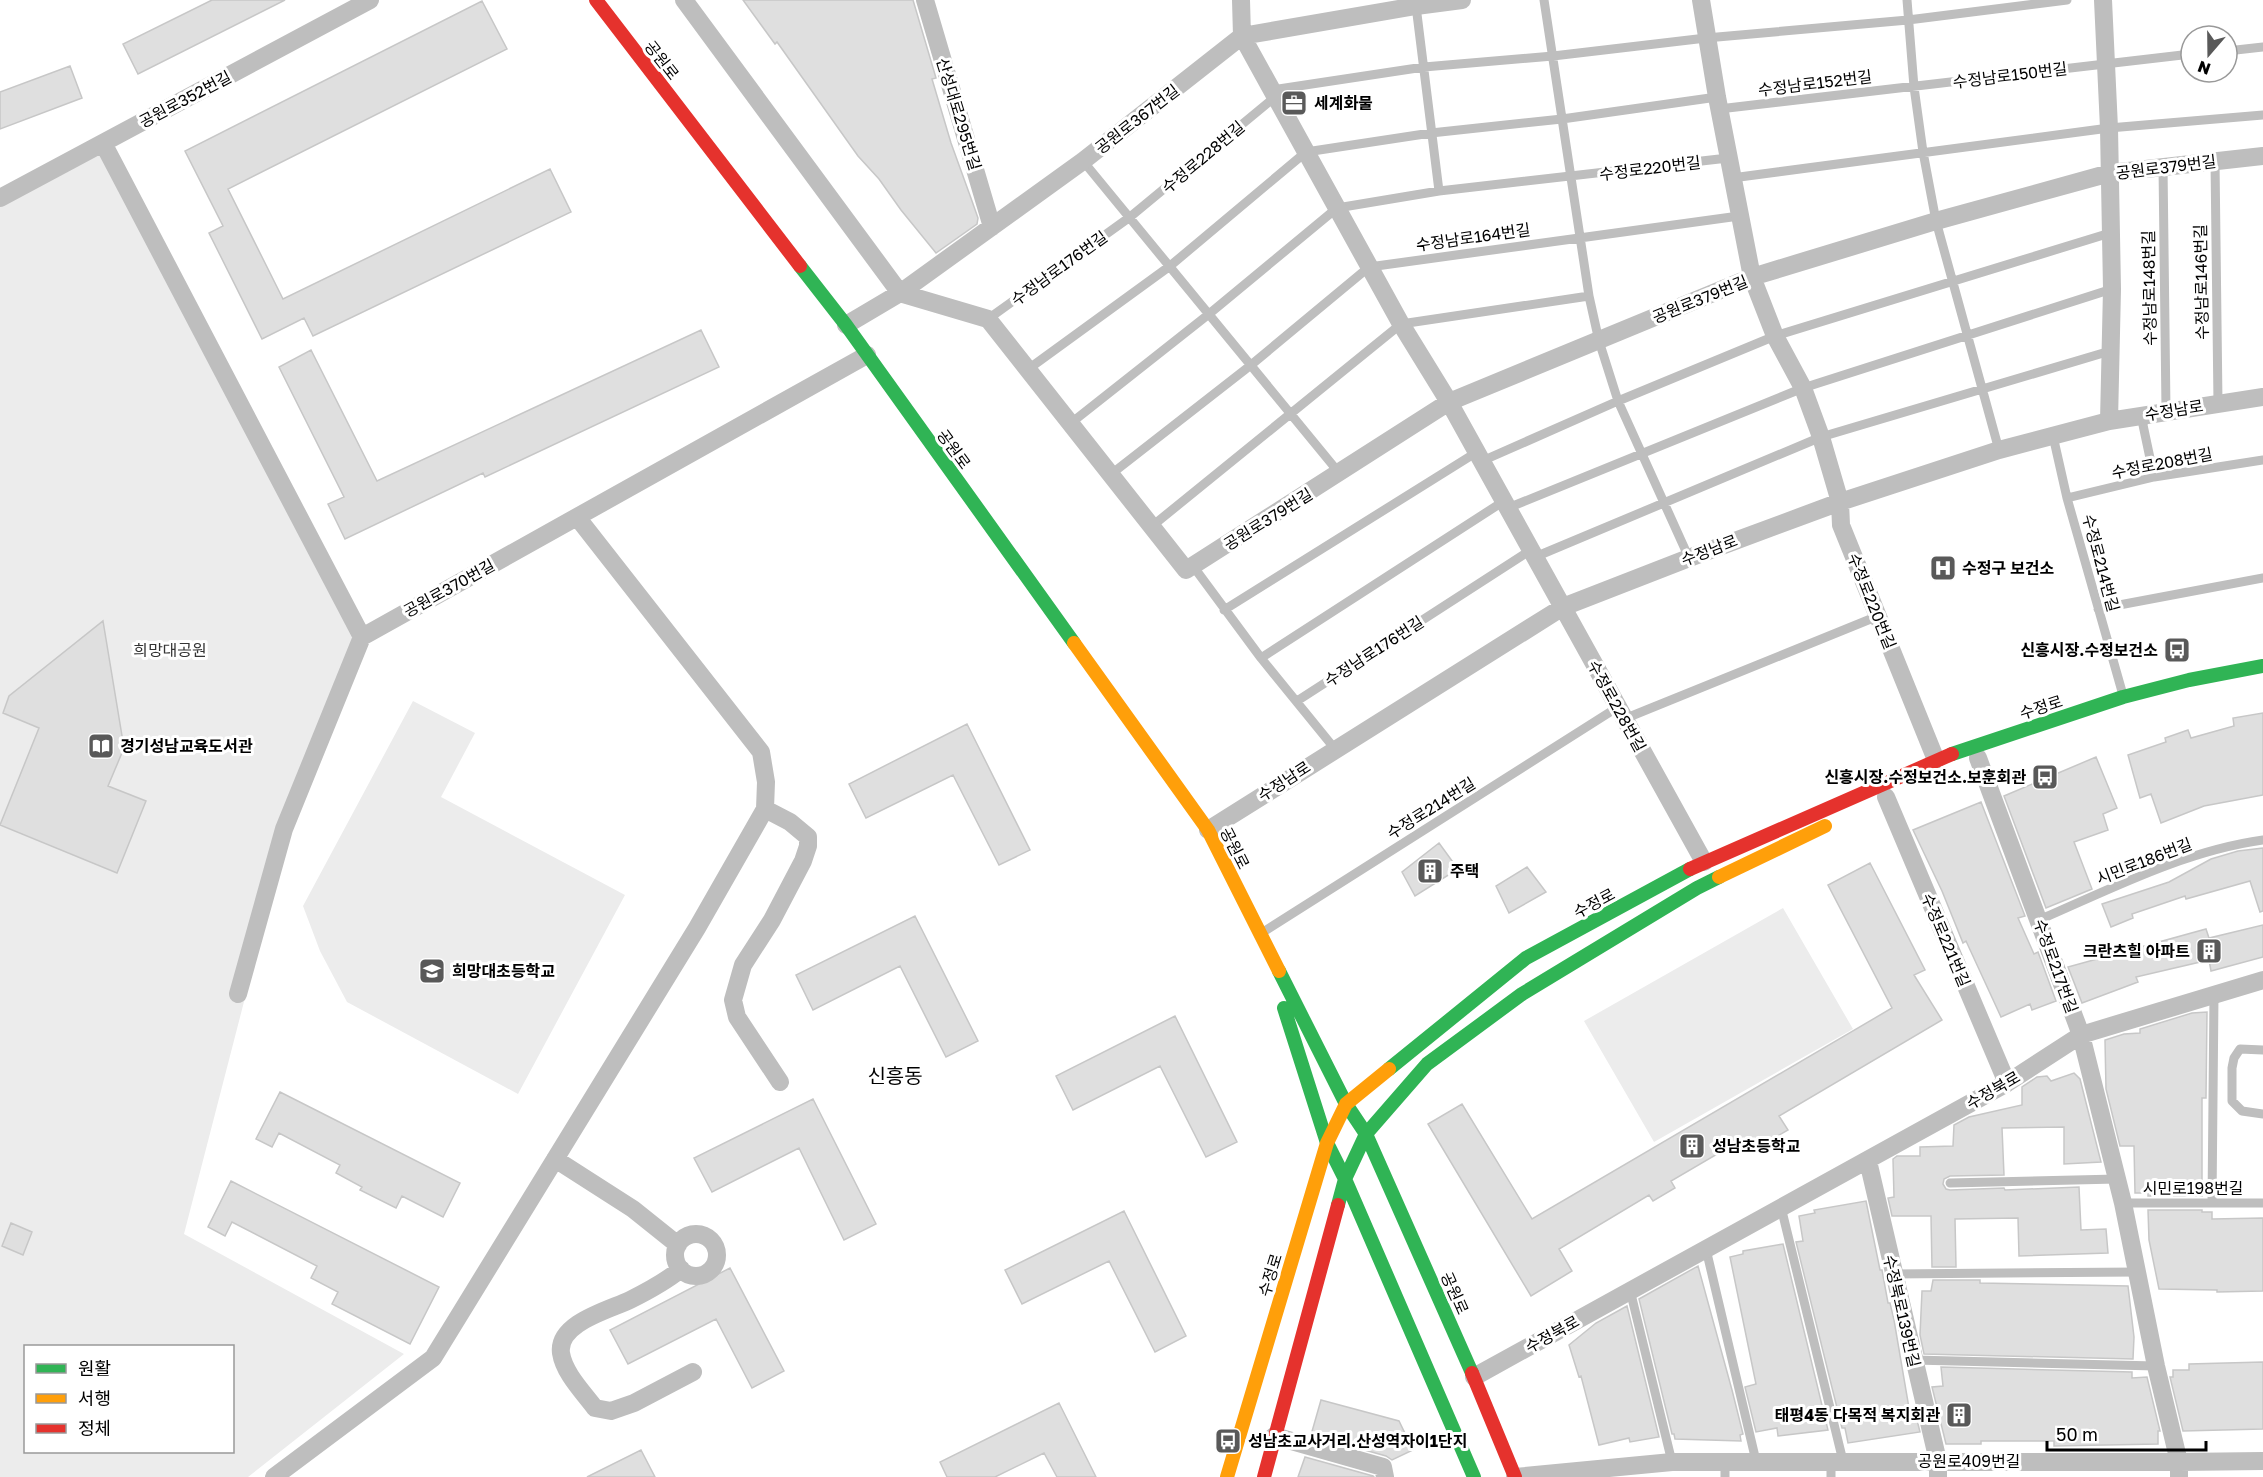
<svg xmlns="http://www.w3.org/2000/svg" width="2263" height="1477" font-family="'Golos Text','Noto Sans KR',sans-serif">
<rect width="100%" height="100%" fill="#fff"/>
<!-- green -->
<path fill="#ececec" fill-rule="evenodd" d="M101,151L356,632L285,843L184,1234L404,1354L248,1477H0V204ZM26,1346H232V1452H26Z
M413,701L475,733L441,797L625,895L518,1094L347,1002L320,951L303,906Z
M1783,908L1853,1029L1654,1142L1584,1021Z"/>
<!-- building -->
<path fill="#dfdfdf" stroke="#c7c7c7" stroke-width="1.5" d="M212,0H285L138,74L123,44Z
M743,0H913L936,78L932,79L951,143L972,201L978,218L977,224L936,253L901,210L879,179L858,156L777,42L775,44Z
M482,1L507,49L228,189L283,299L550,169L571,212L313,336L304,318L262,339L209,233L223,226L185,151Z
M70,66L82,98L0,129V92Z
M701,330L719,367L485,477L483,473L345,539L328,504L344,497L279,367L311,350L377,481Z
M103,621L124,748L108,786L146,801L117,873L0,825L39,728L3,713L9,696Z
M2263,713V795L2204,806L2161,823L2151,794L2140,798L2128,755L2166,742L2165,738L2188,730L2191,738L2234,726L2233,718Z
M967,724L1030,850L999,865L953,775L866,818L849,784Z
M2096,757L2117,808L2103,814L2108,830L2074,842L2092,889L2046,908L2004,796Z
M1981,802L2025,916L2018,918L2034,954L2038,952L2056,1001L2032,1010L2030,1004L2001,1017L1966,941L1963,943L1942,891L1913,830Z
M1439,843L1458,869L1415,896L1402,872Z
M2263,848V911L2260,912L2250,881L2186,899L2185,896L2132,914L2133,918L2111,927L2102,904L2169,882L2211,859L2238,851Z
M1870,863L1925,970L1914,975L1942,1020L1779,1116L1788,1130L1748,1153L1741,1140L1671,1181L1675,1188L1653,1201L1649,1195L1559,1249L1572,1271L1531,1296L1428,1124L1462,1104L1532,1219L1892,1008L1828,885Z
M1527,867L1546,892L1509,913L1496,886Z
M915,916L978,1041L946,1057L900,966L813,1010L796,975Z
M2263,925V957L2211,971L2209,960L2136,977L2138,982L2082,1003L2068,967L2206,929L2209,938Z
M2207,1012L2206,1098H2202V1196H2148V1193H2135L2134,1146H2120L2106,1089L2105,1040L2124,1034L2140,1033V1029L2192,1013Z
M1175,1016L1237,1142L1206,1157L1160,1066L1073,1110L1056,1076Z
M2074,1073L2080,1079L2101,1162L2064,1164V1127L2002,1128L2004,1175L1950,1176L1944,1179L1943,1184L1946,1189L1950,1190L2004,1188L2005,1190L2079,1187L2081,1230L2106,1229L2108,1253L2019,1256L2018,1218L1955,1219L1956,1267H1932L1931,1216H1892L1888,1198L1894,1197L1893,1159L1897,1156H1920V1147L1953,1146L1954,1125L1969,1117L2022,1105V1087L2037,1077L2047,1076L2051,1081Z
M280,1092L460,1183L443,1217L402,1196L396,1208L360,1190L362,1187L336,1173L340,1165L279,1133L272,1147L256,1139Z
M813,1099L876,1224L844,1240L799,1148L712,1192L694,1158Z
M231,1181L439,1287L410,1344L332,1304L338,1292L311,1278L317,1266L232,1222L225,1236L208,1227Z
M1866,1201L1880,1270H1882L1888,1303H1890L1894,1320L1909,1408H1914L1920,1432L1848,1443L1845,1428H1842L1796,1242L1803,1241L1799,1216L1815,1213L1814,1210Z
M2148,1210H2202V1212H2212V1219L2263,1218V1291L2217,1292V1290L2159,1289L2149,1240Z
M1124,1211L1186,1336L1155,1352L1109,1261L1022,1304L1005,1270Z
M11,1223L32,1232L23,1255L2,1246Z
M1783,1244L1828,1430L1778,1436L1777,1428L1756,1432L1745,1387L1756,1384L1730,1257L1743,1254V1251Z
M1698,1266L1732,1390L1743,1434L1740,1435L1741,1441L1675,1439L1674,1434H1672L1639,1299Z
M730,1268L784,1371L752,1388L716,1319L628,1364L610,1330Z
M1933,1280H1980V1283L2128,1286L2134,1337L2133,1359L1924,1354L1920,1335L1922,1291H1931Z
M1627,1306L1659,1437L1630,1442L1629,1438L1599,1445L1581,1376L1579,1377L1569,1345L1596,1323Z
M2263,1362V1429L2183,1431L2170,1377H2173V1370H2189V1364Z
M1941,1367L2132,1372V1378L2147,1377L2160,1431H2158V1444L2054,1446V1441H1981V1444H1946L1932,1387L1943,1386Z
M1321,1400L1399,1421L1413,1450L1392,1460L1386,1456L1311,1435Z
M1059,1403L1096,1477H1057L1044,1453L995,1477H947L940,1462Z
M641,1450L655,1477H587Z
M1305,1457L1373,1476L1374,1477H1298Z"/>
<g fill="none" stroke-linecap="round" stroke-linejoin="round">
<!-- lane -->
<path stroke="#bebebe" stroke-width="9" d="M1544,0L1589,296L1599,341L1618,401L1689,558
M1907,0L1914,87L1923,152L1936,221L1999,450
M1416,6L1439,191
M2227,51L2263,47
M1272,90L1424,67L1553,56L1706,38L1908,20L2067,0
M1719,109L2191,54
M1083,161L1340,474
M2215,161L2218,403
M2163,166L2166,410
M1732,178L2109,128L2263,115
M988,319L1130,217L1275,97
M1027,370L1170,266L1306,152L1431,133L1562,119L1717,97
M2145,415L2143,425L2154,477
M1071,423L1209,314L1337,208L1439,191L1728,158
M2053,436L2067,498L2123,695
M1482,461L1618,401L1775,336L2110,233
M1110,475L1251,365L1369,267L1739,216
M2067,498L2154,477L2263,460
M1508,508L1803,388L2112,289
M1151,527L1401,324L1589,296
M1535,557L1821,437L2110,351
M1193,566L1261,658L1335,749
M2098,609L2263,578
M1224,610L1477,452
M1261,658L1504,501
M1297,701L1531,550
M1624,719L1878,616
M2039,920C2111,889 2184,851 2263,840
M1260,934L1618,707
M2263,1050L2240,1049L2234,1058L2232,1068V1101L2242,1111L2263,1114
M1950,1183L2117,1179
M2123,1203H2263
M2212,1203L2214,995
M1781,1207L1843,1461
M1706,1249L1756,1461
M1893,1274L2139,1272
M1630,1290L1672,1462
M1914,1360L2156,1366
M1725,1462V1477
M1831,1477V1461"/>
<!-- street -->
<path stroke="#bebebe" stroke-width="18" d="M684,0L900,293L988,319L1186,570L1449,402L1752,277L1936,221L2110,173L2263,156
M925,0L992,227
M1241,0L1242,36L1401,324L1449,402L1704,862
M1701,0L1717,97L1752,277L1775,336L1803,388L1821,437L1840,502L1841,525L1936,760
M2103,0L2109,128L2112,289L2109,421
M103,143L362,637
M0,198L370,0
M846,325L900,293L1083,161L1242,36L1416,6L1462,0
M1978,758L2081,1035L2123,1203L2156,1366L2179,1462V1477
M1886,797L2007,1083
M765,809L790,822L808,837V846L803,861L772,920L743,965L733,1000L737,1017L780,1082
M1208,830L1563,607L1689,558L1840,502L1999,450L2109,421L2263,397
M238,994L284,829L362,637L867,355
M555,1159L633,1209L678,1245
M1868,1161L1938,1461V1477
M675 1255a21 21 0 1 1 42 0a21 21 0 1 1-42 0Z
M681,1269C665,1282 648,1291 630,1300C609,1310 557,1323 561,1353C564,1373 583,1392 595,1408L611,1411L634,1403L693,1372
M1474,1377L2007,1083L2081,1035L2263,980
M1274,1436L1383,1467L1385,1477
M274,1477L433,1358L697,928L765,809L766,782L761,752L577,517
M1515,1477L1672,1462H2179L2263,1461"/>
<!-- fast -->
<path stroke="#30b455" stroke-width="14" d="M800,266L846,325L1074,643
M1952,754L2123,697L2189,680L2263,666
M1279,971L1346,1104L1366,1134L1472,1373
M1284,1008L1327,1143L1345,1179L1474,1477
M1389,1069L1526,958L1690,869
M1338,1205L1345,1179L1366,1134L1427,1064L1522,994L1697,888L1719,877"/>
<!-- slow -->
<path stroke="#ff9f0a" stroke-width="14" d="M1074,643L1208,830L1279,971
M1719,877L1825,826
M1227,1477L1327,1143L1346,1104L1389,1069"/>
<!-- jam -->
<path stroke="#e5322d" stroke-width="14" d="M596,0L800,266
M1690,869L1952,754
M1472,1373L1515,1477
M1264,1477L1338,1205"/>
</g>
<!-- icons -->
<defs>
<symbol id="office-square" viewBox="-11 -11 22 22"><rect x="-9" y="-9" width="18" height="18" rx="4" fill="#595959" stroke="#fff"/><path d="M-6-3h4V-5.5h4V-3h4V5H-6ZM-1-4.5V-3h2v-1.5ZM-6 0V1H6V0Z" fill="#fff"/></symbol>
<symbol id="hospital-square" viewBox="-11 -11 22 22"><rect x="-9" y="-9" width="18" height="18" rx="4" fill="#595959" stroke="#fff"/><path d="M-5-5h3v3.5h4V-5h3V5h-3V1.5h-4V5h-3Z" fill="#fff"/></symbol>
<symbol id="bus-square" viewBox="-11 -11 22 22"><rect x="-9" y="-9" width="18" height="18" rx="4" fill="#595959" stroke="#fff"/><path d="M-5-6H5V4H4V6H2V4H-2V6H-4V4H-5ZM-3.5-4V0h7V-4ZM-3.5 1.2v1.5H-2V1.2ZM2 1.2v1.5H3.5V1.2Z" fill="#fff"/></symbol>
<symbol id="library-square" viewBox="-11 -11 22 22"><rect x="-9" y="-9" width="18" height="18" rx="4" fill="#595959" stroke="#fff"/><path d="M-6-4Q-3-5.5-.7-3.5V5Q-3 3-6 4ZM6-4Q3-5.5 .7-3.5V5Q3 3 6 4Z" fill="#fff"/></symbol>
<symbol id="building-square" viewBox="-11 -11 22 22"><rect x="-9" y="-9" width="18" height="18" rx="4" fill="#595959" stroke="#fff"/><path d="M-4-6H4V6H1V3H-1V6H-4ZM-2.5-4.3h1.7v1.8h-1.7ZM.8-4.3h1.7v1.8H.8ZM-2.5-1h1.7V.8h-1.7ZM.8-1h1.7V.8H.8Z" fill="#fff"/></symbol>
<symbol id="school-square" viewBox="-11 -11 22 22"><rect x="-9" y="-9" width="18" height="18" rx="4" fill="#595959" stroke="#fff"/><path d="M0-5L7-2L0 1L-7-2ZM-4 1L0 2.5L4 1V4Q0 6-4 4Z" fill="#fff"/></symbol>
</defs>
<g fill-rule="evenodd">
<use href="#office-square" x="1279" y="88" width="30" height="30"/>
<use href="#hospital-square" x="1928" y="553" width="30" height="30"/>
<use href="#bus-square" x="2162" y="635" width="30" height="30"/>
<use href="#library-square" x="86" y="731" width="30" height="30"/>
<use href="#bus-square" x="2030" y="762" width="30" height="30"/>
<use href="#building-square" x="1415" y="856" width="30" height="30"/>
<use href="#building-square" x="2194" y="936" width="30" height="30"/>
<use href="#school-square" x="417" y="956" width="30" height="30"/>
<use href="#building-square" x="1677" y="1131" width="30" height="30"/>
<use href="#building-square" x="1944" y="1400" width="30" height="30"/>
<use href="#bus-square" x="1213" y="1426" width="30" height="30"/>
</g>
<g text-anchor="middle" stroke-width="6" stroke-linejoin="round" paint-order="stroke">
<!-- street labels -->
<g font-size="16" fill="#000" stroke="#fff">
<text transform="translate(662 60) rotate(52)" y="6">공원로</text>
<text transform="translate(2010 75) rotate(-7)" y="6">수정남로150번길</text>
<text transform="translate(1815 83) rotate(-7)" y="6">수정남로152번길</text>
<text transform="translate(185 99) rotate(-28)" y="6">공원로352번길</text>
<text transform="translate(959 114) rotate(73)" y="6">산성대로295번길</text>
<text transform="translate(1137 119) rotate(-38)" y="6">공원로367번길</text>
<text transform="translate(1203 157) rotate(-40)" y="6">수정로228번길</text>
<text transform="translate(2166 167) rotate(-7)" y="6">공원로379번길</text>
<text transform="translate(1650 168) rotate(-7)" y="6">수정로220번길</text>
<text transform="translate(1473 237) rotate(-8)" y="6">수정남로164번길</text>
<text transform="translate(1059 268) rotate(-36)" y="6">수정남로176번길</text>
<text transform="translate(2201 282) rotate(-91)" y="6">수정남로146번길</text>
<text transform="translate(2149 288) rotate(-91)" y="6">수정남로148번길</text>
<text transform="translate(1700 299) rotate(-22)" y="6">공원로379번길</text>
<text transform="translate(2174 410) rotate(-9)" y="6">수정남로</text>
<text transform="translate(954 449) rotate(54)" y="6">공원로</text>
<text transform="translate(2162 463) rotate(-11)" y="6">수정로208번길</text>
<text transform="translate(1268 519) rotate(-32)" y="6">공원로379번길</text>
<text transform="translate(1709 550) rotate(-21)" y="6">수정남로</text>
<text transform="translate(2101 563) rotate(75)" y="6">수정로214번길</text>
<text transform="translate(449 588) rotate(-29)" y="6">공원로370번길</text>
<text transform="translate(1872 601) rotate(68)" y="6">수정로220번길</text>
<text transform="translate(1374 651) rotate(-33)" y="6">수정남로176번길</text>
<text transform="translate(1617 706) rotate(61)" y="6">수정로228번길</text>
<text transform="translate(2041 707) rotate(-18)" y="6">수정로</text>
<text transform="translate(1284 781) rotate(-33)" y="6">수정남로</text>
<text transform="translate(1431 808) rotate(-32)" y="6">수정로214번길</text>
<text transform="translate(1235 848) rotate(63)" y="6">공원로</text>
<text transform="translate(2144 861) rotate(-21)" y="6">시민로186번길</text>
<text transform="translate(1594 903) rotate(-28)" y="6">수정로</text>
<text transform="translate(1946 940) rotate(67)" y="6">수정로221번길</text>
<text transform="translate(2056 966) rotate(70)" y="6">수정로217번길</text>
<text transform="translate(1993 1090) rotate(-30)" y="6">수정북로</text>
<text x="2193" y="1194">시민로198번길</text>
<text transform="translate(1270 1275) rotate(-73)" y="6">수정로</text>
<text transform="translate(1455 1293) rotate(66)" y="6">공원로</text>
<text transform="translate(1902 1311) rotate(77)" y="6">수정북로139번길</text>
<text transform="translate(1552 1334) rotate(-29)" y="6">수정북로</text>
<text x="1969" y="1467">공원로409번길</text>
</g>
<!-- poi labels -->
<g font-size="16" font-weight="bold" fill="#000" stroke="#fff" text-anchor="start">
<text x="1314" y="109">세계화물</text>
<text x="1962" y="574">수정구 보건소</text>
<text x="2158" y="656" text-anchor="end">신흥시장.수정보건소</text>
<text x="120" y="752">경기성남교육도서관</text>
<text x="2026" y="783" text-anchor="end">신흥시장.수정보건소.보훈회관</text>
<text x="1450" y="877">주택</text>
<text x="2190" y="957" text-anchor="end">크란츠힐 아파트</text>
<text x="452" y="977">희망대초등학교</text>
<text x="1712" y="1152">성남초등학교</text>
<text x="1940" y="1421" text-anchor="end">태평4동 다목적 복지회관</text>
<text x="1248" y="1447">성남초교사거리.산성역자이1단지</text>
</g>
<!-- park labels -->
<g font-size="16" fill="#333" stroke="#fff">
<text x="170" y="656">희망대공원</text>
</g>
<!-- quarter labels -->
<g font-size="20" fill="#000" stroke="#fff">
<text x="895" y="1083">신흥동</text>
</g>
</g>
<!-- legend -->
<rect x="24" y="1345" width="210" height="108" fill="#ffffff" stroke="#999999" stroke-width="1.5"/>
<rect x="36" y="1364" width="30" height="9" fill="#30b455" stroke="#999999" stroke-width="1.5"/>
<text x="78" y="1375" font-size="18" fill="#000000">원활</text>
<rect x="36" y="1394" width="30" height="9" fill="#ff9f0a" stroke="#999999" stroke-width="1.5"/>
<text x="78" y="1405" font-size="18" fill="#000000">서행</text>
<rect x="36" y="1424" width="30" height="9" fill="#e5322d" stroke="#999999" stroke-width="1.5"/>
<text x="78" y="1435" font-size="18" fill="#000000">정체</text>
<!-- north arrow -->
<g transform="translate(2209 54) rotate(200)"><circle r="28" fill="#ffffff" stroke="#999999" stroke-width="1.5"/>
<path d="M0-4.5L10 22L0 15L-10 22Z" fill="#595959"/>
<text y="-9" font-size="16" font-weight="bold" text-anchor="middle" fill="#000000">N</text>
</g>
<!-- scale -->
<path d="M2047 1441v9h159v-9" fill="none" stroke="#000000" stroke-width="3"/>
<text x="2056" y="1441" font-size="18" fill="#000000" stroke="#ffffff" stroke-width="4.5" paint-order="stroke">50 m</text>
</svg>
